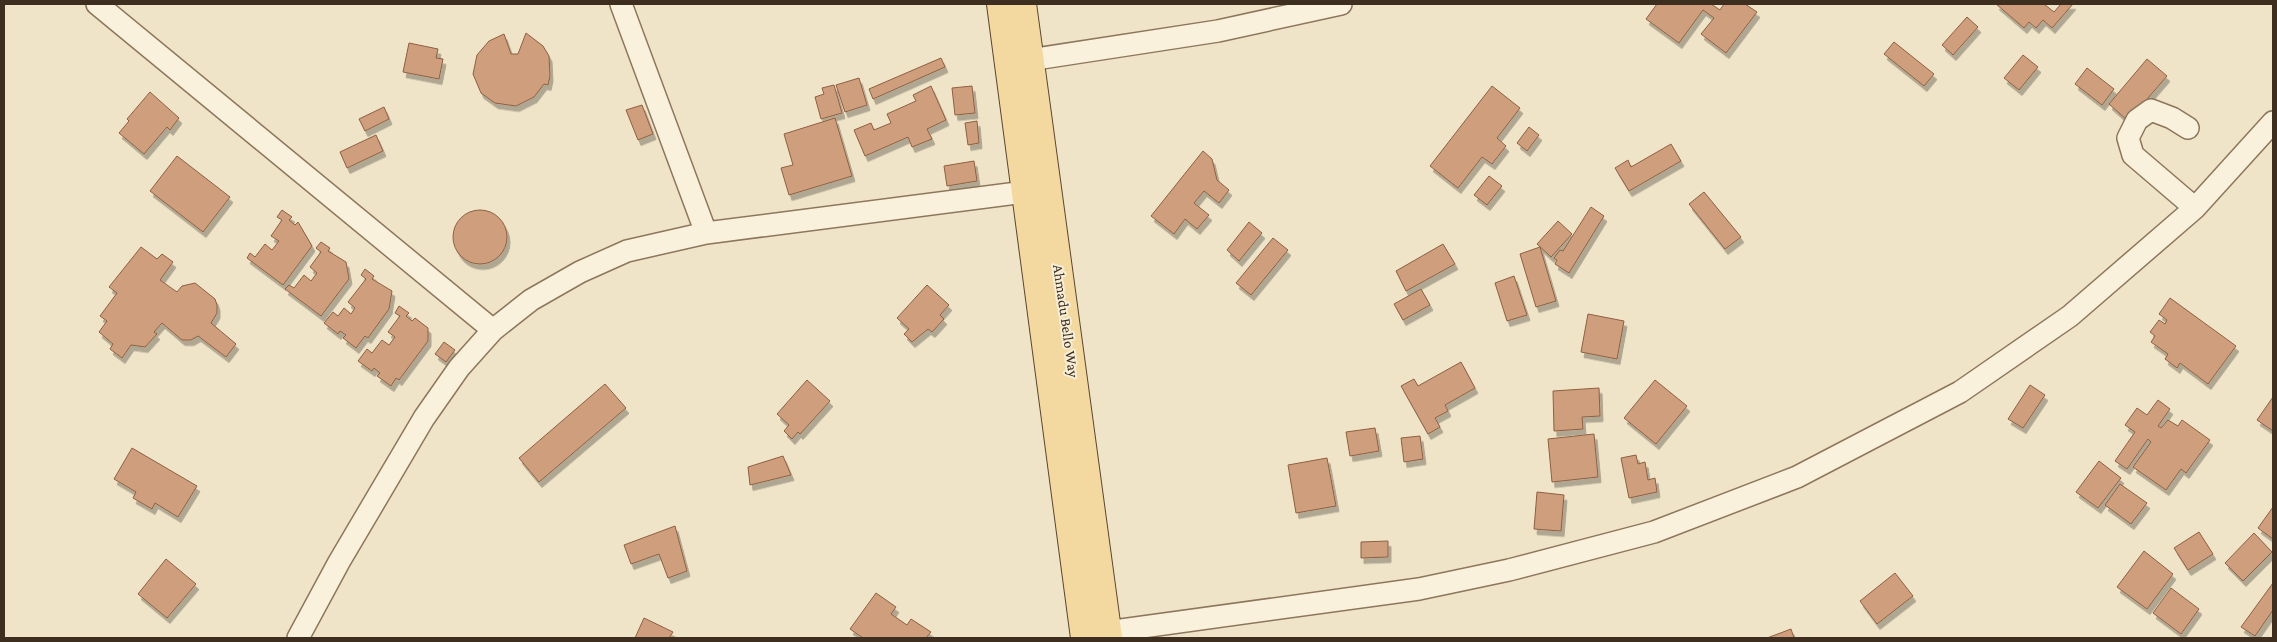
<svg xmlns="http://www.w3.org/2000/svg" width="2277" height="642" font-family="'Crimson Pro',serif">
<defs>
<filter id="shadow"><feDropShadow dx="3" dy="5.5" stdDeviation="0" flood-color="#0004"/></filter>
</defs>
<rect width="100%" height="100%" fill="#f0e4c8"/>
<!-- building -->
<path fill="#cf9f7d" stroke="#8d5f41" filter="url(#shadow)" d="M1657,4H1711L1720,10L1724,4H1745L1757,12L1726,53L1701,34L1714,18L1703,10L1679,43L1646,19Z
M1996,4H2044L2054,12L2061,4H2073L2052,28L2043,20L2036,28L2029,22L2024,28Z
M1967,17L1978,27L1953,55L1942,45Z
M526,33L543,46L549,56L550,76L548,85L544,84L534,97L516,106L495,103L481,93L473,74L477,55L489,41L504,34L511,54H518Z
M1894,42L1934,74L1924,86L1884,54Z
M409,43L438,49L436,58L443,59L439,79L403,72Z
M2023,55L2038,67L2019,90L2004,78Z
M941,58L945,67L873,99L869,89Z
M2147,59L2167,76L2128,121L2109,104Z
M2087,68L2114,89L2102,105L2075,84Z
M859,78L867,105L845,112L836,85Z
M834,85L842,113L821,119L815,97L824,94L822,88Z
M931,86L946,120L927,129L932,139L912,147L908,137L865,156L854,130L871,123L874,130L891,123L887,114L916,101L913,95Z
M972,86L975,113L955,115L952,88Z
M1492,86L1520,108L1497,138L1506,146L1492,164L1482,157L1458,188L1430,166Z
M150,92L179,118L170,130L167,127L144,154L119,133L129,121L127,119Z
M642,105L653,134L638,140L626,110Z
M384,107L389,119L365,131L359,119Z
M835,118L852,176L789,195L781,168L793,165L784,134Z
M977,121L979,143L968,145L965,123Z
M1529,127L1539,135L1527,151L1517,143Z
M376,135L383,151L347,168L340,152Z
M1671,144L1681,161L1629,191L1615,168L1628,160L1631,167Z
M1203,151L1212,159L1217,180L1229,190L1219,203L1204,191L1194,203L1209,215L1197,229L1185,219L1174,234L1151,216Z
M177,156L230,197L203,232L150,191Z
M974,161L977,181L947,186L944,166Z
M1489,176L1502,186L1487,205L1474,195Z
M1704,192L1741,237L1725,249L1689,204Z
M1591,207L1604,216L1569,273L1555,264L1557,260L1554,258L1560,250L1563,251Z
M453 237a27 27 0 1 1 54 0a27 27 0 1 1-54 0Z
M282,210L292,217L289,220L295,225L298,222L312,246L283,285L247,258L250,253L255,257L265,244L272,250L279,241L271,236L282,220L277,217Z
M1558,221L1572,234L1551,257L1537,244Z
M1249,222L1262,233L1239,261L1227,250Z
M1273,238L1288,250L1251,295L1236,283Z
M321,242L330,248L328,251L346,262L349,279L321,316L285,289L289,285L294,288L304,275L311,281L317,273L310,267L321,252L316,248Z
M1443,244L1455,264L1406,291L1396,271Z
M141,247L157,259L162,254L173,262L160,280L177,292L182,286L195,283L215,299L217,305V313L211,323L236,344L226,357L198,336L191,340H182L162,323L154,332L157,334L145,347L131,345L122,358L110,349L113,344L99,332L107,321L100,316L117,293L109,287Z
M1540,247L1556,301L1536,307L1520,254Z
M365,269L374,276L372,279L392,291L389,309L368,338L365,336L356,348L343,338L346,335L340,331L338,334L324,323L333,312L338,316L344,308L351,314L355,308L348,302L366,279L361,275Z
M1514,276L1527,315L1507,321L1495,283Z
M927,285L949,305L940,315L944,319L932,332L928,329L912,342L904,334L909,329L897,318Z
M1421,289L1430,305L1403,320L1394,304Z
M2170,298L2236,346L2208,384L2180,363L2177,368L2165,359L2168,354L2151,342L2155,336L2150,332L2159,320L2165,324L2167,320L2159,314Z
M399,306L409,313L406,316L412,321L415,318L428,328V341L399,380L396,378L391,386L377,376L380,373L374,368L372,371L358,361L367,349L372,353L382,340L389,345L395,337L388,332L400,316L395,313Z
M1588,314L1624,321L1617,359L1581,352Z
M444,342L455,350L446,362L435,354Z
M1461,362L1475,388L1445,405L1448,411L1435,418L1440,427L1428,434L1401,386L1414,379L1418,386Z
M807,380L830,401L800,434L798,432L792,439L784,431L789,425L777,414Z
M1655,380L1687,406L1656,444L1624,418Z
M605,384L626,408L539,482L519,458Z
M2030,385L2045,395L2023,428L2008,419Z
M1599,388L1600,416L1582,417L1583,429L1554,431L1553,391Z
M2273,397V431L2257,420Z
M2158,400L2170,409L2158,426L2161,428L2168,420L2178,426L2182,420L2210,440L2186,473L2181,469L2166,490L2133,467L2151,442L2148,439L2127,469L2115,461L2135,432L2125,425L2137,408L2147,415Z
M1375,428L1379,451L1350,456L1346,432Z
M1594,434L1598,477L1552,482L1548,439Z
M1420,436L1423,459L1404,462L1401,438Z
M132,448L197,486L178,517L155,503L152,509L133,498L136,492L114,479Z
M1636,455L1638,464L1645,462L1648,480L1655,478L1657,492L1629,498L1621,458Z
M783,456L791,475L750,485L748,467Z
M1327,458L1336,506L1296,513L1288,465Z
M2099,461L2121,478L2098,508L2076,492Z
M2120,484L2147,503L2131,524L2105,505Z
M1537,492L1564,495L1561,531L1534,529Z
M2273,507V539L2258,528Z
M675,526L687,571L668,578L659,554L631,564L624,545Z
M2199,532L2213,554L2188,570L2174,548Z
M2254,533L2272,552L2243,581L2225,563Z
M1388,541V557L1361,558V542Z
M2144,551L2173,574L2147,609L2117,587Z
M166,559L196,584L167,618L138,594Z
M1895,573L1913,596L1877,624L1860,601Z
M2273,583V610L2255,636L2241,627Z
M2171,588L2199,609L2181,634L2153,613Z
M876,593L896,607L891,614L907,625L911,619L931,632L926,638H863L850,629Z
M644,618L673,632L669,638H635Z
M1791,629L1794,638H1767Z"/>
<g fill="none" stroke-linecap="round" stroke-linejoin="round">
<defs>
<path id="minor" d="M97,4L493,330
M621,4L706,233
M1016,62L1218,31L1341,4
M2188,128L2172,118L2151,110L2137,120L2128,138L2133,155L2195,208
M1092,634L1419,589L1509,570L1654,532L1797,477L1960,392L2070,316L2195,208L2273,122
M298,638L339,562L424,418L459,368L493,330L531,300L580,272L627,251L706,233L1040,190"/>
<path id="major" d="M1001,4L1085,638
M1022,4L1108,638"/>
</defs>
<!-- minor casing -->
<use href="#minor" stroke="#8d765c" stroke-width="24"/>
<!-- major casing -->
<use href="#major" stroke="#5b4430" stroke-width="30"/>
<!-- minor -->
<use href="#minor" stroke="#faf1dc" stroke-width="21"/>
<!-- major -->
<use href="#major" stroke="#f3d9a0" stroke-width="28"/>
</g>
<g text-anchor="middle" stroke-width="4" stroke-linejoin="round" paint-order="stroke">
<!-- street labels -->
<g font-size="15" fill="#3d2e20" stroke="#f7eed8">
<text transform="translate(1066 321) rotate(82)" y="5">Ahmadu Bello Way</text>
</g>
</g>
<!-- border -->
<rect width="2277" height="642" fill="none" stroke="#3d2e20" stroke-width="10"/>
</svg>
